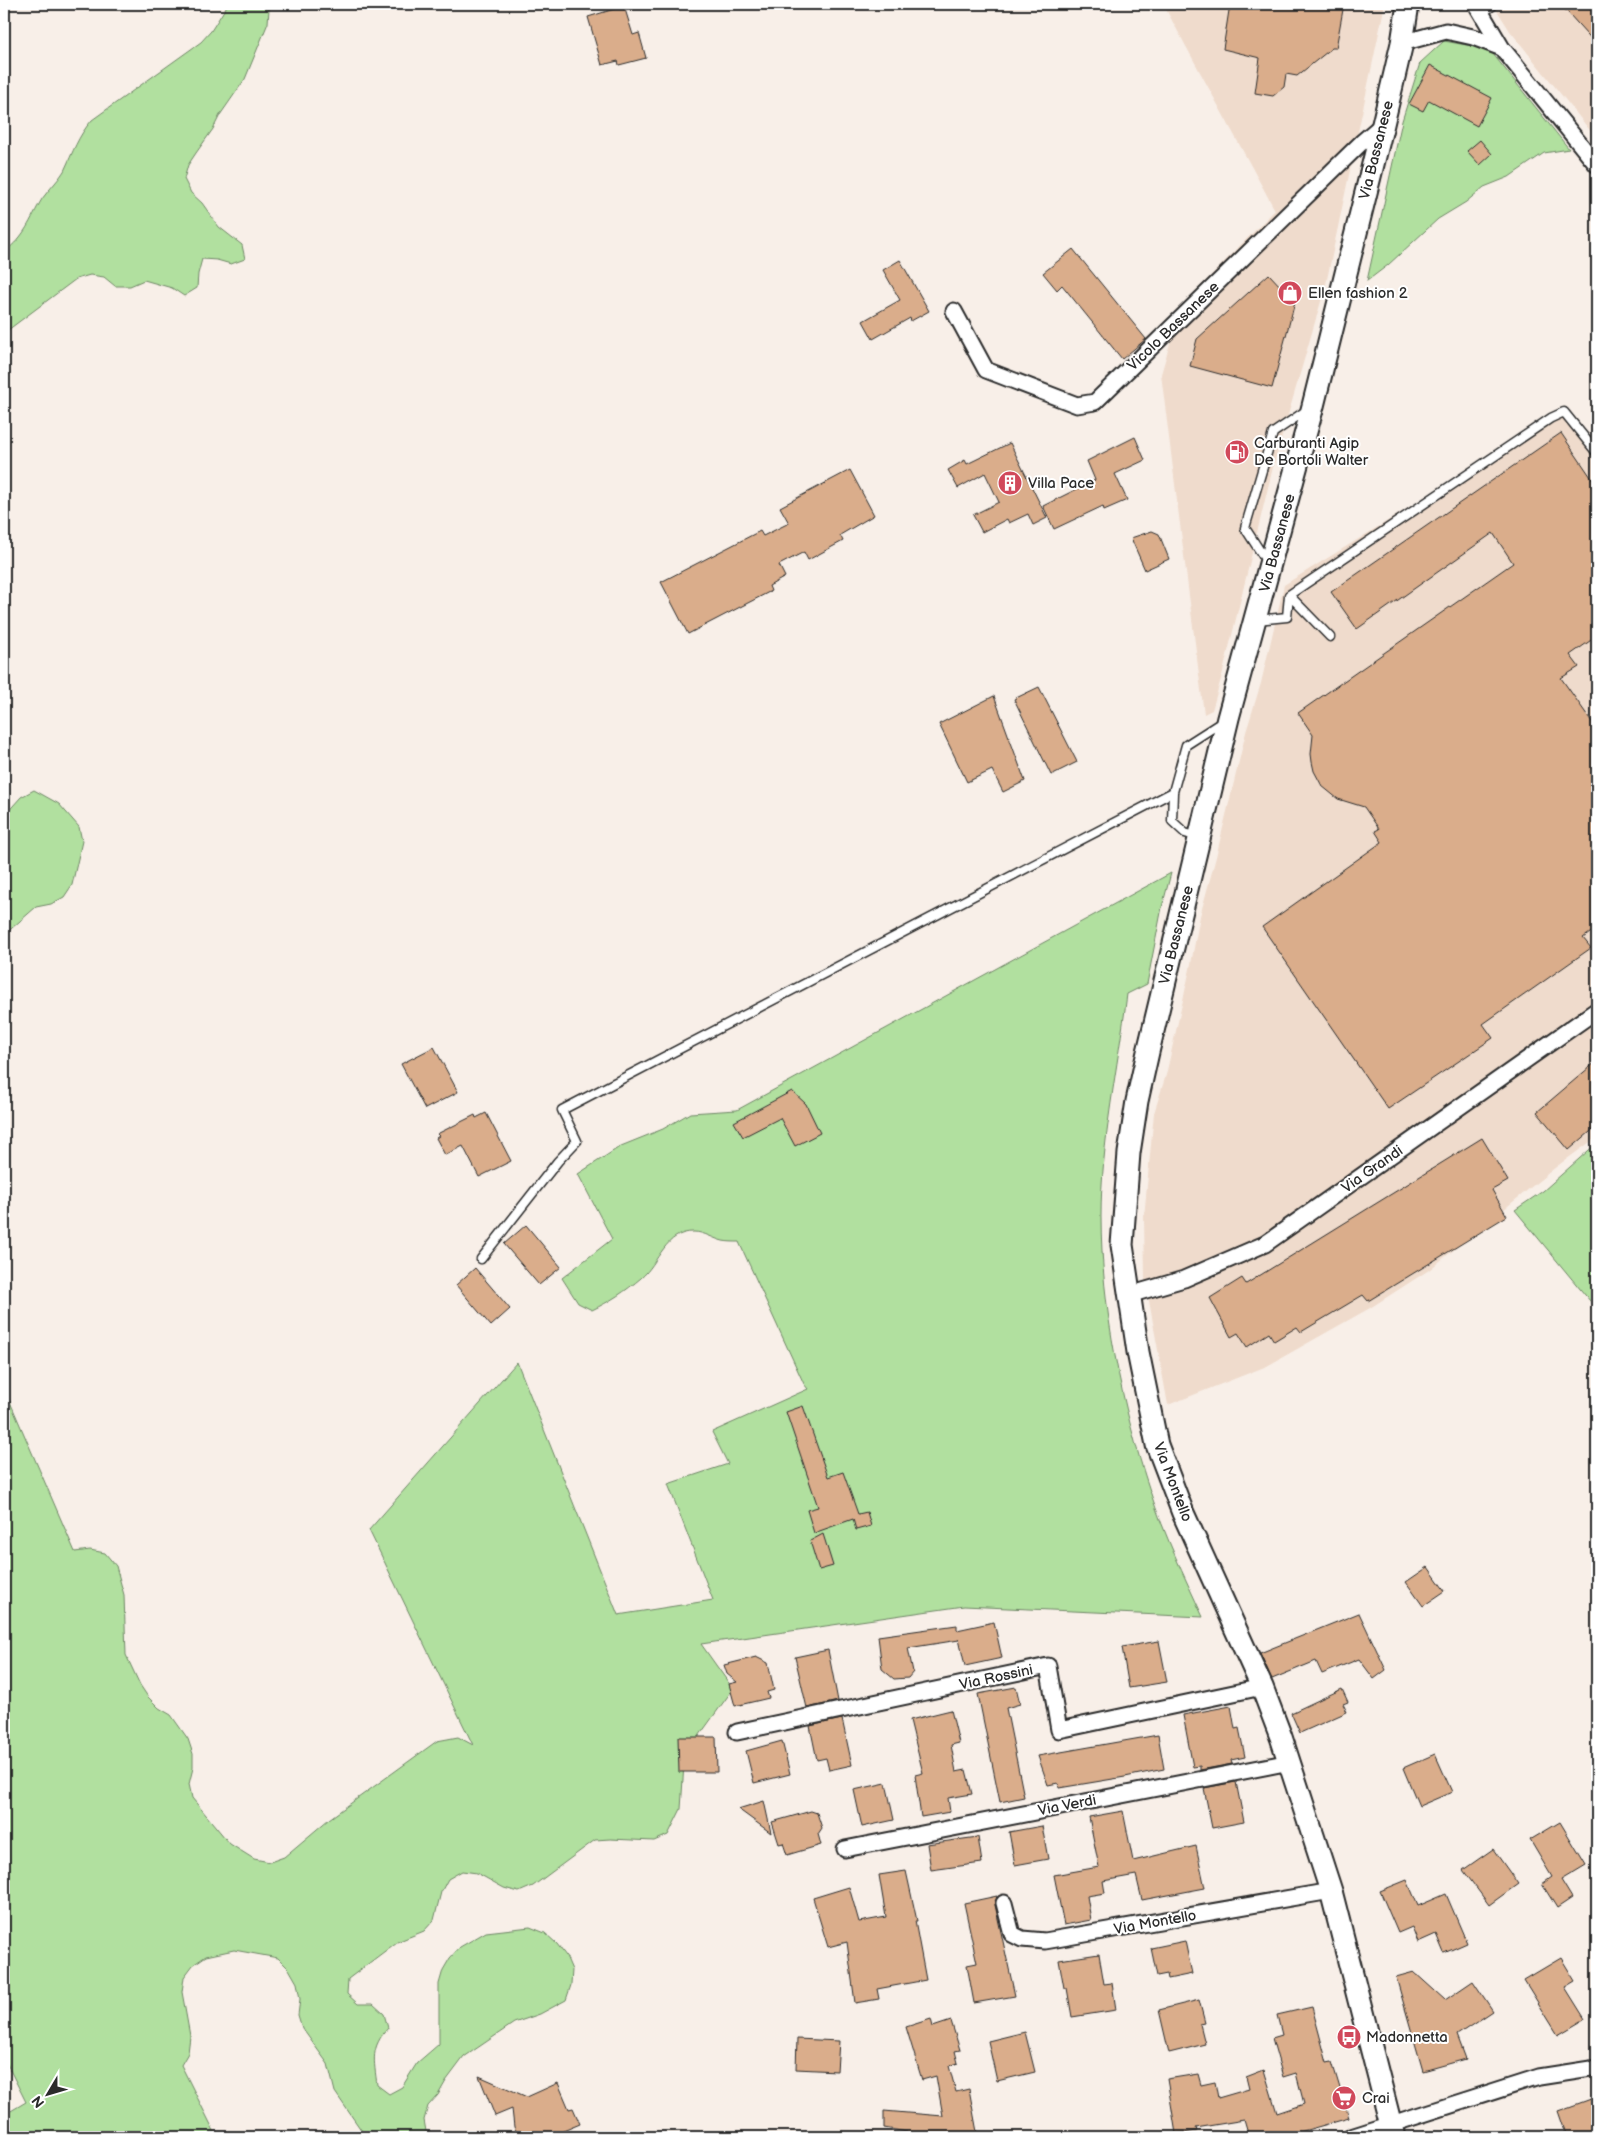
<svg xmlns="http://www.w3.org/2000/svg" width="1601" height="2141" font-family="'Balsamiq Sans',sans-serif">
<rect width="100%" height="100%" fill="#f8efe8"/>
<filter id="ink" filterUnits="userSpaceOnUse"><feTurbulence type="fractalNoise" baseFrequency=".02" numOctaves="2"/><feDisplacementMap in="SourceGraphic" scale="10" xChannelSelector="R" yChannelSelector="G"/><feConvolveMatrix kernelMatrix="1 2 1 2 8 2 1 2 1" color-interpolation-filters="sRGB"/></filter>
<g filter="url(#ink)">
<!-- built -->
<path fill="#efdbcc" d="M1163,4H1385L1326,284L1273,467L1223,672L1212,710L1204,714L1161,374L1178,316L1188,299L1275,210Z
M1493,4H1597V139L1510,31Z
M1559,415L1597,451V1137L1556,1167L1429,1270L1370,1308L1267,1366L1168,1405L1145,1279L1144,1217L1154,1113L1166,1075L1190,969L1200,916L1216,857L1246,732L1261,683L1284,585Z"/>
<!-- green -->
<path fill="#b1e09f" stroke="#6e8665" d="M228,4H272L269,9L268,23L245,79L220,115L213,129L196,153L188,165L184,179L191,193L202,203L219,227L242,245L245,259L231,264L217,260L202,259L198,274L197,288L184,296L172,288L144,280L130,286H115L104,277L90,275L76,279L4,333V252C26,236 29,221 42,199C49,189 58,181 64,171C73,152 78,136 92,120L201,42L211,31Z
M1444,41L1489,49L1569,149L1544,153L1509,177L1484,187L1466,202L1438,219L1388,265L1367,281L1402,121L1420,63Z
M34,790L59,804L79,827L82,841L72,885L64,897L51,904L36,907L4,935V816L21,797Z
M1171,873L1162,907L1147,984L1127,994C1118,1067 1101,1143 1101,1216C1101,1306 1122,1407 1150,1491C1164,1534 1184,1576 1203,1617L964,1606L701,1644L733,1689L681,1761L684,1764L681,1809L668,1835L654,1841L610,1839L595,1840L533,1886L519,1892L504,1888L477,1873L462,1871L448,1879L441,1892L434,1920L424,1931L397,1942L348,1979L347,1994L358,2004H373L384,2014L388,2028C370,2048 374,2060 377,2085L389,2094L402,2087L417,2063L439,2044V1984L443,1970L450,1958L460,1947L486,1932L530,1927L545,1933L557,1944L566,1956L572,1970L571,1985L566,2000L540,2014L514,2023L464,2057L446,2081L438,2095L428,2106L424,2120L427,2137H366L335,2092L328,2064L302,2028L298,2015L300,1999L297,1983L289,1969L278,1958L234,1950L206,1956L193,1965L184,1977L182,1992L190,2036L188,2053L181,2065L217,2137H4V2115L26,2102L4,2058V1388L75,1552L90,1550L105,1553L116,1566L124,1595L126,1655L140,1685L148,1697L159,1708L171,1715L188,1739L193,1754V1768L189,1784L192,1798L230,1844L254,1859L270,1862L284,1857L329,1819L437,1741L458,1737L473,1745L369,1530L517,1362L618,1615L713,1600L668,1484L728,1464L712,1432L808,1389L804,1384L739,1242C734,1242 728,1242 723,1241C714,1239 704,1232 694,1232C665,1231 659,1263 641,1278C626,1291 609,1302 592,1310L578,1303L562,1278L612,1239L578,1174L621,1146L663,1129L690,1113L737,1110Z
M1597,1143V1307H1595L1515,1210L1543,1191Z"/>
<!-- building -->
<path fill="#daad8b" stroke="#2b2b2b" d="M1230,4H1344L1336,48H1332L1297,76L1286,74L1284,87L1273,96L1255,93L1260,58L1223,49Z
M1560,4H1597V45Z
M624,6L633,35L639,33L646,58L619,65L618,61L602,65L588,17Z
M1430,65L1492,98L1477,126L1429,100L1423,111L1409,104Z
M1480,140L1492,154L1480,165L1467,151Z
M1073,249L1146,339L1122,359L1062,285L1057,290L1043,273Z
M900,260L929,311L911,321L910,318L873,339L863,321L900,300L883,270Z
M1269,274L1295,302L1272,388L1190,366L1197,339Z
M1561,433L1597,486V636L1570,655L1579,667L1561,678L1597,729V928L1583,938L1591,948L1483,1024L1493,1038L1388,1109L1262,927L1382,842L1375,831L1379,829L1364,807L1338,799L1322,786L1314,771L1312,762L1311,754L1313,735L1298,713L1513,563L1493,533L1357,629L1331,592Z
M1135,437L1145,460L1115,474L1127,500L1104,510L1103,506L1054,529L1043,506L1095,480L1087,461Z
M1010,443L1047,518L1033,525L1028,514L1009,523L1007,519L982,532L973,515L999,502L985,473L958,488L948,470L965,460L967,464Z
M850,470L874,515L840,535L843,541L808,560L804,552L779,565L785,577L769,586L771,591L688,634L661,582L760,531L763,536L789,523L780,507Z
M1152,531L1159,534L1169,559L1145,570L1131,538Z
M1039,687L1077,762L1051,775L1014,699Z
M994,696L1025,781L1003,792L992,770L967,782L939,724Z
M434,1047L458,1092L425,1109L401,1064Z
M1597,1061V1126L1569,1150L1537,1112Z
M792,1091L806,1104L820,1133L795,1146L780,1118L743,1137L734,1122Z
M486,1113L511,1161L479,1177L463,1146L445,1155L436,1138L439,1136L437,1134L475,1115L476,1118Z
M1482,1138L1508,1181L1492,1190L1507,1216L1368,1301L1363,1295L1301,1332L1297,1327L1274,1341L1269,1333L1247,1347L1238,1333L1231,1337L1210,1298L1242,1278L1246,1284Z
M526,1225L561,1267L539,1285L504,1244Z
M475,1268L510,1309L491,1326L456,1285Z
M803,1406L828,1477L843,1472L858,1514L867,1512L871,1526L856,1530L853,1519L814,1533L807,1510L818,1507L786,1412Z
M823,1534L833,1566L819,1570L810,1541Z
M1428,1567L1445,1591L1423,1606L1406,1582Z
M1359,1613L1386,1670L1374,1679L1359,1659L1322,1674L1316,1661L1272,1679L1260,1653Z
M994,1622L1002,1658L965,1666L959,1639V1640L908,1648L913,1672L908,1678L894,1679L882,1669L878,1636L957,1625V1630Z
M1159,1641L1167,1682L1129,1688L1122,1647Z
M828,1650L838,1701L807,1708L795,1657Z
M756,1657L768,1663L774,1690L767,1692L769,1698L735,1706L729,1684L737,1682L727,1674L724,1665Z
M1016,1687L1020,1704L1006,1708L1024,1797L1000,1802L978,1694Z
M1342,1689L1348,1702L1343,1704L1347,1712L1300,1733L1291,1713Z
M1231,1706L1235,1729L1239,1728L1245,1757L1231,1760L1232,1764L1200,1770V1766L1193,1767L1183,1715Z
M951,1710L959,1743L951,1745L956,1772L966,1770L972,1794L948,1798L950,1812L921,1817L915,1775L923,1773L910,1720Z
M842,1719L852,1765L829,1770L826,1758L817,1760L810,1726Z
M1158,1735L1164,1769L1125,1777L1059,1788L1058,1783L1048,1785L1038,1756Z
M678,1737H716L717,1772H679Z
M782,1741L790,1774L754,1783L746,1751Z
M1435,1754L1452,1792L1419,1806L1403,1768Z
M1236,1782L1244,1822L1212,1828L1204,1788Z
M886,1783L894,1820L862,1827L854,1790Z
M764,1801L771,1833L738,1809Z
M811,1811L817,1813L822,1828L818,1834L821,1845L787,1855L783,1843L779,1844L772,1822Z
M1123,1811L1133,1861L1196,1846L1205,1888L1142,1900L1136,1875L1103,1881L1105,1893L1087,1896L1091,1920L1064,1925L1054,1875L1099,1867L1089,1817Z
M1560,1822L1586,1865L1561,1880L1572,1898L1557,1908L1542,1884L1552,1877L1530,1840Z
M1042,1826L1048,1859L1015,1865L1009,1832Z
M978,1837L982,1863L931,1870L927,1844Z
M1493,1849L1518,1884L1489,1905L1463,1870Z
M906,1871L917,1921H915L926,1980L877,1989L879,1999L855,2003L847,1942L828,1947L813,1898L849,1887L859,1922L886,1917L879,1875Z
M1407,1880L1418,1906L1446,1894L1467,1943L1444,1953L1436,1934L1418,1942L1412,1927L1398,1933L1380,1891Z
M997,1896L995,1905L1015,1996L974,2003L967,1965L977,1963L964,1903Z
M1185,1941L1192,1974L1168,1979L1167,1974L1157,1976L1151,1948Z
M1099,1954L1104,1984L1112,1983L1116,2010L1072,2017L1067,1988H1064L1059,1960Z
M1561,1958L1575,1981L1565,1987L1585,2019L1558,2035L1524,1980Z
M1414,1972L1445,2000L1473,1981L1493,2011L1457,2035L1466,2059L1423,2071L1396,1977Z
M1199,2000L1205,2023L1200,2024L1205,2044L1169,2053L1159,2010Z
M1312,2007L1327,2063L1332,2062L1349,2118L1282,2137H1249L1244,2120L1196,2128L1197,2131L1176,2134L1167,2079L1198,2074L1201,2085L1215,2082L1218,2098L1249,2089L1246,2077L1264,2070L1277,2113L1304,2104L1296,2073L1283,2077L1272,2038L1282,2035L1277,2015Z
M931,2019L933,2027L951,2021L960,2050L955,2051L958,2063L949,2066L956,2092L969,2089L977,2132L958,2136V2137H908L907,2132L884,2128V2111L943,2116L936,2076L922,2080L906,2027Z
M1025,2032L1035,2072L997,2081L988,2041Z
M797,2039L839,2041L837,2071L796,2069Z
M479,2076L527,2097L558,2083L569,2109L573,2108L580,2124L549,2137H519L514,2127L512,2109L495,2116Z
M1591,2099L1597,2117V2137H1567L1558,2111Z"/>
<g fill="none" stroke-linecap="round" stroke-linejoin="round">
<defs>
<path id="lane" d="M1481,14L1495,4
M1267,562L1245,528L1273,433L1307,410
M1256,620L1287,617L1289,595
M1330,637L1289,595L1551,418L1564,412L1597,453
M1173,792L1172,821L1185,833L1198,837
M481,1259L558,1161L577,1141L562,1110L1173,792L1186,745L1222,722"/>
<path id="street" d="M1476,4L1502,48L1597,165
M1402,43L1446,31L1473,37L1502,48
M954,311L986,370L1077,405L1095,402L1361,143L1383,124
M1129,1295L1184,1279L1265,1244L1597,1010
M737,1732L1048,1666L1059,1730L1262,1687
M845,1849L1290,1762
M1004,1903L1012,1934L1022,1939L1045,1941L1331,1891
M1351,2137L1539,2077L1597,2068"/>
<path id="secondary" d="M1394,2137L1331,1891L1281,1737L1262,1687L1183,1513L1157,1445L1138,1352L1122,1245L1129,1153L1137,1101L1148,1052L1228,718L1313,406L1383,124L1402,43L1408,4"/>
</defs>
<!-- lane casing -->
<use href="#lane" stroke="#2b2b2b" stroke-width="11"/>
<!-- street casing -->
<use href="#street" stroke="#2b2b2b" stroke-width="19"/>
<!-- secondary casing -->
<use href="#secondary" stroke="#2b2b2b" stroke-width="25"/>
<!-- lane -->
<use href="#lane" stroke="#fff" stroke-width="8"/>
<!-- street -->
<use href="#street" stroke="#fff" stroke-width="15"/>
<!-- secondary -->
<use href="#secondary" stroke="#fff" stroke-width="21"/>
</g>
</g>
<!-- icons -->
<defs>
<symbol id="shop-disc" viewBox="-11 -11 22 22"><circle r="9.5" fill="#d1495b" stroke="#fff"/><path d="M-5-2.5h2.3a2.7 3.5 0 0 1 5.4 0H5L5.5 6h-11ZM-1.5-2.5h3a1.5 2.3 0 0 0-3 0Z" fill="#fff"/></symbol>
<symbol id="fuel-disc" viewBox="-11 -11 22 22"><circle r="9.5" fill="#d1495b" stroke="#fff"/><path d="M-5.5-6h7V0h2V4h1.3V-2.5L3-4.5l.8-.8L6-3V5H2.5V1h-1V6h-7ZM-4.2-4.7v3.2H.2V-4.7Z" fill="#fff"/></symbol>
<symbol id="building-disc" viewBox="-11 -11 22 22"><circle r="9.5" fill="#d1495b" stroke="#fff"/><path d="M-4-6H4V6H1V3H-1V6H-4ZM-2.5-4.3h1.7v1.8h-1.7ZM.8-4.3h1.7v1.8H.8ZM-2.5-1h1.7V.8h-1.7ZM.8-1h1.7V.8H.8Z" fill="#fff"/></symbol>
<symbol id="bus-disc" viewBox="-11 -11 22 22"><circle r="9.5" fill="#d1495b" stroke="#fff"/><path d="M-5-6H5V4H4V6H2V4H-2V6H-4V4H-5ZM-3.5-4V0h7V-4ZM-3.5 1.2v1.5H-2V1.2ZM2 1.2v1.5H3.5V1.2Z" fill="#fff"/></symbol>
<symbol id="supermarket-disc" viewBox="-11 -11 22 22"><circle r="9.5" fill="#d1495b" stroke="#fff"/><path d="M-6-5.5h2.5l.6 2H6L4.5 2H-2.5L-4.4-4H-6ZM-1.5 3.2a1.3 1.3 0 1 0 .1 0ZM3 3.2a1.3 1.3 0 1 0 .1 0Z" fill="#fff"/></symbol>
</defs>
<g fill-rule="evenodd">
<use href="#shop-disc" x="1276" y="279" width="28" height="28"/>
<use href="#fuel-disc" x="1223" y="438" width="28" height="28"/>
<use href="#building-disc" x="996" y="469" width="28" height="28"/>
<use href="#bus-disc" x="1335" y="2023" width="28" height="28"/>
<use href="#supermarket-disc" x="1330" y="2084" width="28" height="28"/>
</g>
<g text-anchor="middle" stroke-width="4" stroke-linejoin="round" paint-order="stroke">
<!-- street labels -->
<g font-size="15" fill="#2b2b2b" stroke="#fff">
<text transform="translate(1376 150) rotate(-76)" y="5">Via Bassanese</text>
<text transform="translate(1173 326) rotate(-44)" y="5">Vicolo Bassanese</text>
<text transform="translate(1277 543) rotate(-75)" y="5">Via Bassanese</text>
<text transform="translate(1176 935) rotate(-76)" y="5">Via Bassanese</text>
<text transform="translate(1372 1169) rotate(-35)" y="5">Via Grandi</text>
<text transform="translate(1173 1482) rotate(69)" y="5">Via Montello</text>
<text transform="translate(996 1677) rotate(-12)" y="5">Via Rossini</text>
<text transform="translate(1067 1805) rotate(-11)" y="5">Via Verdi</text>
<text transform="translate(1155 1922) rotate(-10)" y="5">Via Montello</text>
</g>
<!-- poi labels -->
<g font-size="15" fill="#2b2b2b" stroke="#fff" text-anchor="start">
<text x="1308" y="298">Ellen fashion 2</text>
<text x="1254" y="448">Carburanti Agip<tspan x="1254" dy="17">De Bortoli Walter</tspan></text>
<text x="1028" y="488">Villa Pace</text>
<text x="1366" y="2042">Madonnetta</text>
<text x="1362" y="2103">Crai</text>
</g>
</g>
<!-- margin -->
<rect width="1601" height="2141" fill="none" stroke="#fff" stroke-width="20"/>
<rect x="10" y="10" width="1581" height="2121" fill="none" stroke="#2b2b2b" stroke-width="2" filter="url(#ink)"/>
<!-- north arrow -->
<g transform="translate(48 2094) rotate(232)" stroke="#ffffff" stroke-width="4" paint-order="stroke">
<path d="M0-4L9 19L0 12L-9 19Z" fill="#2b2b2b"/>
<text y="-8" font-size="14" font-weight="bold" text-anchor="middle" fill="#2b2b2b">N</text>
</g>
</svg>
